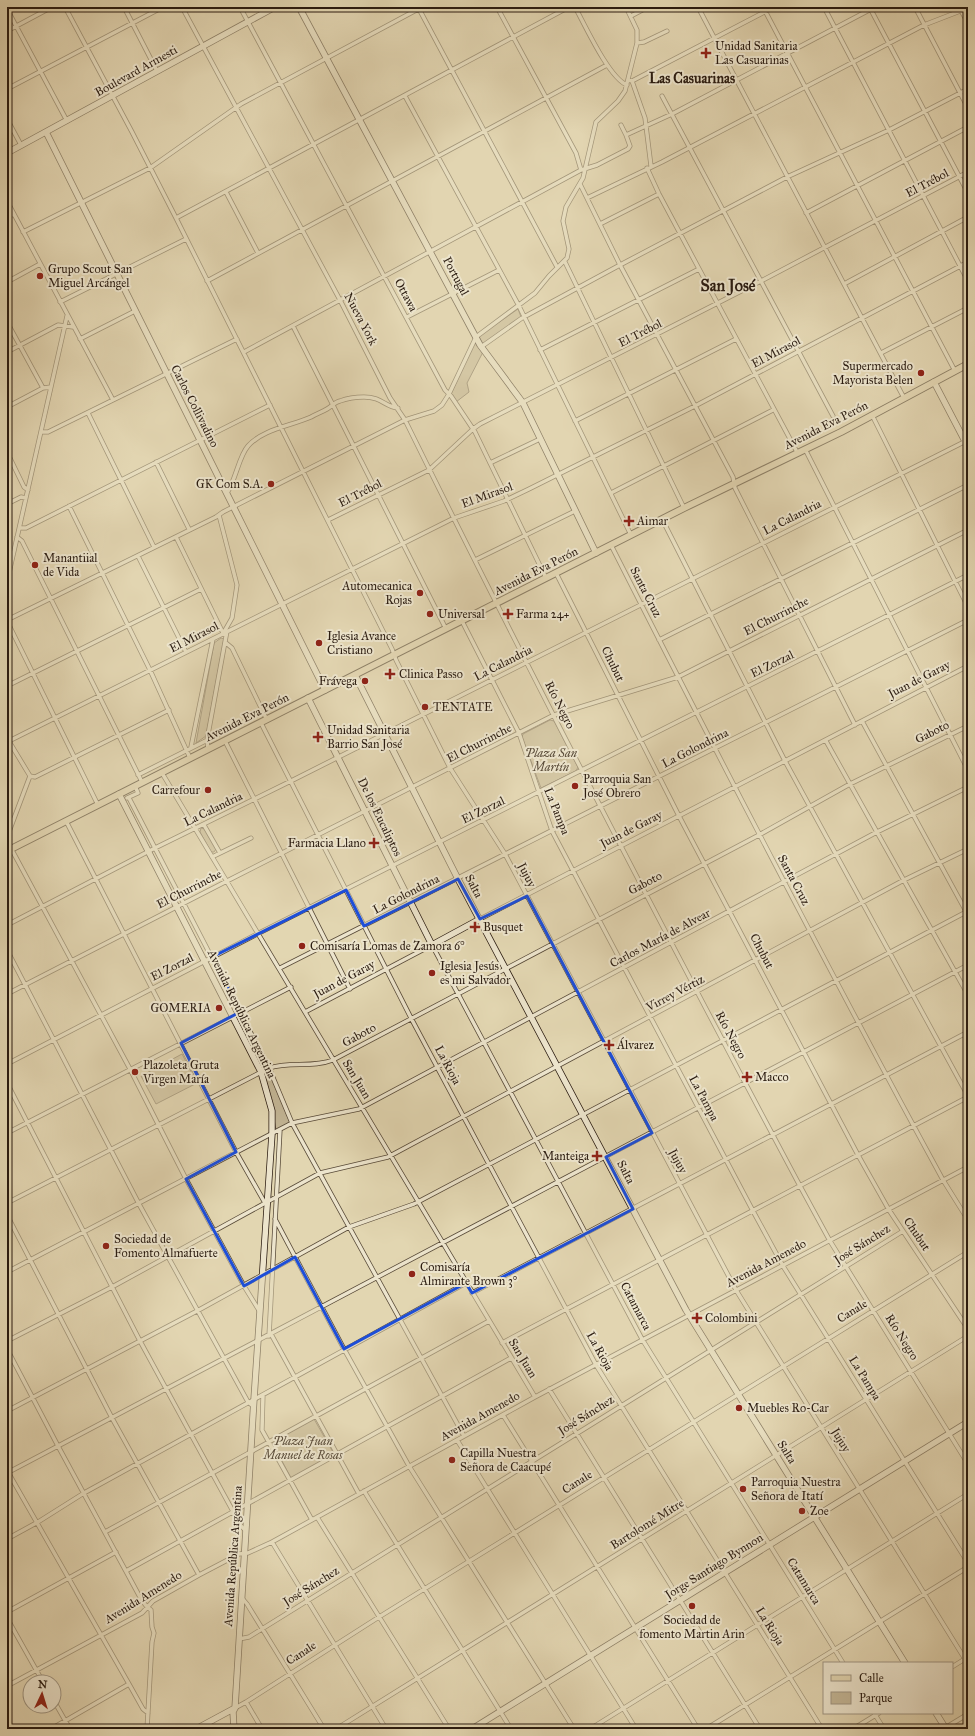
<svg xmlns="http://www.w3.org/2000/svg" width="975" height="1736" font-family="'IM FELL Great Primer',serif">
<rect width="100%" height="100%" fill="#e2d6b1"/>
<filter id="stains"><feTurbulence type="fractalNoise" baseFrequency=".005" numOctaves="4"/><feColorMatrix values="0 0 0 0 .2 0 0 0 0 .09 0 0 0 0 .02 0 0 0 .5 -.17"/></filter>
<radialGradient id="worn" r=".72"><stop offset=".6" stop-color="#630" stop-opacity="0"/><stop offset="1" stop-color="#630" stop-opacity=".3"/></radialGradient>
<!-- green -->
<path fill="#c3b696" stroke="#766853" d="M518,309L521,317L483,345L479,337V336Z
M475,341L483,352L467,383L469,392L456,402L451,394Z
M221,638L224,639L206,736L196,743L213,649L214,643Z
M550,720L554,721L578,767L576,771L541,788L522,737L523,734Z
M201,828L205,829L216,849L214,852H211L200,832Z
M182,1054L197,1083L156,1104L141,1076Z
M268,1070L290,1122L276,1130L270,1098L263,1073Z
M314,1419L334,1454L291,1478L272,1442Z"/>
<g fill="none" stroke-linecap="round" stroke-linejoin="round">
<defs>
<path id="street" d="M65,7L132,132L176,218L392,649L396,660L450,768L505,854L736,1290L968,1664
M124,7L157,71
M182,7L340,300L390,398L405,420C532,678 665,933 800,1186L830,1241L968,1464
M240,7L445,390L451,396L475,432L546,578
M418,7L557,267
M497,7L576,153L581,170L597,165L628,149L630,146L626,135L672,114L875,7
M575,7C585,25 609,78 627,85
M698,7L904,398
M763,7L955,371
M824,7L968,281
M915,7L968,108
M959,7L968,23
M870,8L968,193
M7,9L67,121
M631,16L648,7
M7,31L52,7
M637,43L644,42L667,31
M628,80L632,81L774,7
M632,81L645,118L651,166
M7,89L163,7
M405,96L519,306L631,535
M662,96L833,416
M7,119L21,145
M621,125L626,135
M647,168L659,194L797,452
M580,184L620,265L733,477L735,488L855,725
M226,192L258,253
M587,198L662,162L924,25L968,8
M7,201L113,400
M806,213L968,127
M7,217L14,214
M176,218L569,7
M600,224L659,194
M23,232L150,168L241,104L422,7
M565,262L684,508
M207,281L607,65
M7,282L40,264
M844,284L968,217
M60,302L186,239
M407,317L499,270
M7,322L43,388
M293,326L446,629
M80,339L135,311
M481,347L522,318L620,265L787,177L889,130L968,89
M540,350L699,269
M7,352L58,325L73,327
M244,352L581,170
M881,353L968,308
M7,407L43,388L51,387
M88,413L154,547
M872,415L968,607
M575,421L736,339
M41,432H48L237,339
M805,449L968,770
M7,452L24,487L28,490
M156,462L189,529
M490,463L540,439
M227,493C236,479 239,456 248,446C263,429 291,426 311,417C316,414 322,412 327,409C332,406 335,402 340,401C348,398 356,397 364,397C382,397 385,407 398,408
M611,493L773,410
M7,504L21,497L26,498
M69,506L150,670L190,758
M219,515L237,585L232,618L224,632
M662,519L785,761L968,1096
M328,520L429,470L473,429L480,424L761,281L968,172
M20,528H26L270,405
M17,537L22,541L142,782
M176,537L223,633
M611,545C719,758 829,971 943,1180L968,1220
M138,556L186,652
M475,560L575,511
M556,573L679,816L858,1155L889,1210L968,1329
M7,582L67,316
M7,620L216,517L223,512L405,420L434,411L442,405L449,394L476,337L535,293L549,276L567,258L569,249L563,221L566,207L583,178L596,122L618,101L625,91L637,43V30L626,7
M7,621L98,805
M462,621L519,733L552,831L753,1211L783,1266L968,1563
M659,640L968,485
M226,643L232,648L267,720
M7,686L201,589
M862,721L968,915
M261,723L411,1018L596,1365L822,1729
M7,738L30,776L7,837
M225,741L350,989
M826,741L968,995
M7,742L454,518L504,501L529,489L695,406L968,262
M191,747L213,639
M208,749L207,740L227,631
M162,773L535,1397
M138,775L263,712
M30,776L35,777L169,710
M127,798L138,793L135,786
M129,798L269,1068L292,1123L464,1436
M66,821L236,1152L265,1203
M204,825L220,853
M7,846L13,852L130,1069L186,1179L244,1286L260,1312
M212,857L251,838
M480,919L968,666
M7,925L155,848L291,781L968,440
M7,950L139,1204L248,1402L253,1406
M280,968L968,620
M7,994L227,881L554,715L678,677L968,530
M305,1012L432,945L642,1339L843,1663
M7,1064L259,933L968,575
M7,1083L140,1341L241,1526L246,1531
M7,1133L291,987
M7,1203L269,1068C289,1061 313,1068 333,1060L759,835L850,784L968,726
M7,1215L112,1418L199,1575
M275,1219L344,1349L409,1466L574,1729
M7,1272L292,1123L359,1109L877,832L968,787
M472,1293L968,1032
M271,1334L359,1494
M269,1336L280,1130
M7,1341L112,1287L320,1173L388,1157L904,880L968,849
M502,1343L968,1097
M7,1349L58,1446L141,1599L147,1607L151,1610L152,1627L154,1633L152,1642L147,1729
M549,1389L760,1729
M263,1395L262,1430L312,1520
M7,1411L197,1311L349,1227L414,1204L968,911
M503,1415L698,1729
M457,1440L636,1729
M8,1472L129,1684L143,1709L148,1713
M7,1473L968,965
M364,1491L511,1729
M317,1517L449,1729
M105,1532L489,1321
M7,1539L38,1522L84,1493L466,1283
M272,1542L386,1729
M126,1571L511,1358
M242,1598L247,1604L324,1729
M7,1612L116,1552
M7,1618L43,1682
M239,1639L249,1637L903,1231
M952,1667L968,1657
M7,1686L142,1613L153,1601L199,1575L239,1554L248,1553L272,1542L535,1397L968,1167
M54,1701L70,1729
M246,1702L262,1729
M235,1708L246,1702L379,1617L968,1252
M874,1713L884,1729
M945,1728L968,1714
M51,1729L129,1684
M336,1729L968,1336
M590,1729L968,1494
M706,1729L968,1567
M853,1729L879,1713"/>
<path id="secondary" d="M299,7L480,345L523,403L596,553
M46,132L325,690
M7,153L275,7
M934,382L968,447
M355,675L458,879L686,1310L905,1663
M308,698L432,945L480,919
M119,794L261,1072L272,1111V1134L254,1399L235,1708L233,1712L234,1729
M936,1713L946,1729
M196,1729L235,1708
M472,1729L968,1422"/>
<path id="primary" d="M7,851L684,508L841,432L968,364"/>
</defs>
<!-- street casing -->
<use href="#street" stroke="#584a38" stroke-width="5"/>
<!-- secondary casing -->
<use href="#secondary" stroke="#2a1b10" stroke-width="7"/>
<!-- primary casing -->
<use href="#primary" stroke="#2a1b10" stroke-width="8"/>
<!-- street -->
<use href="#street" stroke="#ece4cc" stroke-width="3.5"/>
<!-- secondary -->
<use href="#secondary" stroke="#ece4cc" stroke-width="5.5"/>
<!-- primary -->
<use href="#primary" stroke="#e2d6b1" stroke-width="6"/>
</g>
<!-- marked area -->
<path d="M0 0H975V1736H0ZM458,879L480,919L527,896L652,1133L606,1157L633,1209L472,1293L466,1283L344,1349L295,1257L244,1286L186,1179L236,1152L181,1043L240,1012L212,957L346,890L364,926Z" fill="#e2d6b1" fill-opacity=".55" fill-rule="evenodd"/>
<path fill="none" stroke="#1d4ed8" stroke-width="3" stroke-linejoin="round" d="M458,879L480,919L527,896L652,1133L606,1157L633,1209L472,1293L466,1283L344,1349L295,1257L244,1286L186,1179L236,1152L181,1043L240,1012L212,957L346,890L364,926Z"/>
<!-- markers -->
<g fill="#8f2418" stroke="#ece4cc" stroke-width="1.5">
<path d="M704 47h4v4h4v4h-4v4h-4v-4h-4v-4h4z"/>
<circle cx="40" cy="276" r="4"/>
<circle cx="921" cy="373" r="4"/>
<circle cx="271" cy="484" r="4"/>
<path d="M627 515h4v4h4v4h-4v4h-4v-4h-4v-4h4z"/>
<circle cx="35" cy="565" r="4"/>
<circle cx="420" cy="593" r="4"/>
<circle cx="430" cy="614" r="4"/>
<path d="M506 608h4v4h4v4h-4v4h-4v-4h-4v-4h4z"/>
<circle cx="319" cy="643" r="4"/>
<path d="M388 668h4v4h4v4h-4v4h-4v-4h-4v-4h4z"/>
<circle cx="365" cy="681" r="4"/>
<circle cx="425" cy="707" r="4"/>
<path d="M316 731h4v4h4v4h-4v4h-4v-4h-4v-4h4z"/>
<circle cx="575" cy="786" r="4"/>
<circle cx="208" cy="790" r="4"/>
<path d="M372 837h4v4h4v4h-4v4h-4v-4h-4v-4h4z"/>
<path d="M473 921h4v4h4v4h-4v4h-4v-4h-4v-4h4z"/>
<circle cx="302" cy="946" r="4"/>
<circle cx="432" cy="973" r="4"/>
<circle cx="219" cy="1008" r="4"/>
<path d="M607 1039h4v4h4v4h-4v4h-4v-4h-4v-4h4z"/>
<circle cx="135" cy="1072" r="4"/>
<path d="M745 1071h4v4h4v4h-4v4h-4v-4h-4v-4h4z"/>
<path d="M595 1150h4v4h4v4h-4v4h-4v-4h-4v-4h4z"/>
<circle cx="106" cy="1246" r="4"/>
<circle cx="412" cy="1274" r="4"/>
<path d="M695 1312h4v4h4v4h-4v4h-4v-4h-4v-4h4z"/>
<circle cx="739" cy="1408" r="4"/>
<circle cx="452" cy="1460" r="4"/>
<circle cx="743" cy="1489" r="4"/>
<circle cx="802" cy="1511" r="4"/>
<circle cx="692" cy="1606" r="4"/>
</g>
<g text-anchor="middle" stroke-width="4" stroke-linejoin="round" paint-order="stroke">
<!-- poi labels -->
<g font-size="12" fill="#2a1b10" stroke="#ece4cc" text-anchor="start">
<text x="715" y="50">Unidad Sanitaria<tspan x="715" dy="14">Las Casuarinas</tspan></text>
<text x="48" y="273">Grupo Scout San<tspan x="48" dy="14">Miguel Arcángel</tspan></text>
<text x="913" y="370" text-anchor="end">Supermercado<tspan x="913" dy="14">Mayorista Belen</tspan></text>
<text x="263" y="488" text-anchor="end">GK Com S.A.</text>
<text x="637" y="525">Aimar</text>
<text x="43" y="562">Manantiial<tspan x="43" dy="14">de Vida</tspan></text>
<text x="412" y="590" text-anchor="end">Automecanica<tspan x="412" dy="14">Rojas</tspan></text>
<text x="438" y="618">Universal</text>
<text x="516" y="618">Farma 24+</text>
<text x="327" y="640">Iglesia Avance<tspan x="327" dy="14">Cristiano</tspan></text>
<text x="399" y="678">Clinica Passo</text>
<text x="357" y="685" text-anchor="end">Frávega</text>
<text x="433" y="711">TENTATE</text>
<text x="327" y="734">Unidad Sanitaria<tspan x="327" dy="14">Barrio San José</tspan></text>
<text x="583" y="783">Parroquia San<tspan x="583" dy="14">José Obrero</tspan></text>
<text x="200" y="794" text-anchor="end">Carrefour</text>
<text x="366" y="847" text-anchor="end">Farmacia Llano</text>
<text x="483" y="931">Busquet</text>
<text x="310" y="950">Comisaría Lomas de Zamora 6°</text>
<text x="440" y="970">Iglesia Jesús<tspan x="440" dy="14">es mi Salvador</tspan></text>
<text x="211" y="1012" text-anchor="end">GOMERIA</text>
<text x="617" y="1049">Álvarez</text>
<text x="143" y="1069">Plazoleta Gruta<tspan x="143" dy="14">Virgen María</tspan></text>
<text x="755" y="1081">Macco</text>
<text x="589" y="1160" text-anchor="end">Manteiga</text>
<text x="114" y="1243">Sociedad de<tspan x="114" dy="14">Fomento Almafuerte</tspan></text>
<text x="420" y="1271">Comisaría<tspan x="420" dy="14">Almirante Brown 3°</tspan></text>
<text x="705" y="1322">Colombini</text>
<text x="747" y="1412">Muebles Ro-Car</text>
<text x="460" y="1457">Capilla Nuestra<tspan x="460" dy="14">Señora de Caacupé</tspan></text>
<text x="751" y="1486">Parroquia Nuestra<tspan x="751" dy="14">Señora de Itatí</tspan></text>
<text x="810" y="1515">Zoe</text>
<text x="692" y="1624" text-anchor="middle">Sociedad de<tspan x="692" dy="14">fomento Martin Arin</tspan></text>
</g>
<!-- street labels -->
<g font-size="12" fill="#2a1b10" stroke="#ece4cc">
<text transform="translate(136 71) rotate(-29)" y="4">Boulevard Armesti</text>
<text transform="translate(927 183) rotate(-28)" y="4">El Trébol</text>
<text transform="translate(456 276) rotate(62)" y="4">Portugal</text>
<text transform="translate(406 295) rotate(62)" y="4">Ottawa</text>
<text transform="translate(361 319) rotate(62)" y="4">Nueva York</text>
<text transform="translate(640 333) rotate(-27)" y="4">El Trébol</text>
<text transform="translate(776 352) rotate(-28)" y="4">El Mirasol</text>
<text transform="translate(195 406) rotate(63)" y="4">Carlos Collivadino</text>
<text transform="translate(826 425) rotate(-27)" y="4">Avenida Eva Perón</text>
<text transform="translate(360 493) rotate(-27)" y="4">El Trébol</text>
<text transform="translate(487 495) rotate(-20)" y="4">El Mirasol</text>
<text transform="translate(792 517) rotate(-27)" y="4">La Calandria</text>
<text transform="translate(536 571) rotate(-27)" y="4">Avenida Eva Perón</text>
<text transform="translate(646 592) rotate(63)" y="4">Santa Cruz</text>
<text transform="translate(776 616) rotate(-27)" y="4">El Churrinche</text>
<text transform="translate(194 637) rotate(-27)" y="4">El Mirasol</text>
<text transform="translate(503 663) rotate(-27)" y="4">La Calandria</text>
<text transform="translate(613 664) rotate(64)" y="4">Chubut</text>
<text transform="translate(772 664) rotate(-26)" y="4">El Zorzal</text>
<text transform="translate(919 679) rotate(-27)" y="4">Juan de Garay</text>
<text transform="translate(560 705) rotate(63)" y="4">Río Negro</text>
<text transform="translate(247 717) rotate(-27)" y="4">Avenida Eva Perón</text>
<text transform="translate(932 732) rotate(-27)" y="4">Gaboto</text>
<text transform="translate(479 743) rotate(-27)" y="4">El Churrinche</text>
<text transform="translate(695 748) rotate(-27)" y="4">La Golondrina</text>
<text transform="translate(213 809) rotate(-26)" y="4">La Calandria</text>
<text transform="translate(483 810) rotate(-26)" y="4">El Zorzal</text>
<text transform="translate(557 811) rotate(68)" y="4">La Pampa</text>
<text transform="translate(380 817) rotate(64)" y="4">De los Eucaliptos</text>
<text transform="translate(631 829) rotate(-27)" y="4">Juan de Garay</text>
<text transform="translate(527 875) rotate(63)" y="4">Jujuy</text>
<text transform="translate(794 880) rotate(62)" y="4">Santa Cruz</text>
<text transform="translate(645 883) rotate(-28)" y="4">Gaboto</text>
<text transform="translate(474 886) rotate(62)" y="4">Salta</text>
<text transform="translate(189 889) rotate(-27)" y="4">El Churrinche</text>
<text transform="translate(406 894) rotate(-27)" y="4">La Golondrina</text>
<text transform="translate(660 938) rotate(-28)" y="4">Carlos María de Alvear</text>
<text transform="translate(762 951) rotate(62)" y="4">Chubut</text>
<text transform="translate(172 967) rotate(-27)" y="4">El Zorzal</text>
<text transform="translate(344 979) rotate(-28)" y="4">Juan de Garay</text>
<text transform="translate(675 993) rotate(-28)" y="4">Virrey Vértiz</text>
<text transform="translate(242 1014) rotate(64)" y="4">Avenida República Argentina</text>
<text transform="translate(359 1035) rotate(-29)" y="4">Gaboto</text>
<text transform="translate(731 1035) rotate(62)" y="4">Río Negro</text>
<text transform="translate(448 1065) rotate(62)" y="4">La Rioja</text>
<text transform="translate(357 1079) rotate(59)" y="4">San Juan</text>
<text transform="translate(704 1098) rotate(62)" y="4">La Pampa</text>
<text transform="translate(678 1161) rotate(62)" y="4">Jujuy</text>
<text transform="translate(626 1172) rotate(62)" y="4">Salta</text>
<text transform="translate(917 1234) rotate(56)" y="4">Chubut</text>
<text transform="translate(862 1244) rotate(-32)" y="4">José Sánchez</text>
<text transform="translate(766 1263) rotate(-28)" y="4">Avenida Amenedo</text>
<text transform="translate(636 1306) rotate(62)" y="4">Catamarca</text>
<text transform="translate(852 1311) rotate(-32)" y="4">Canale</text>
<text transform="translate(902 1337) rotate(58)" y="4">Río Negro</text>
<text transform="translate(600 1351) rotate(61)" y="4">La Rioja</text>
<text transform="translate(523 1358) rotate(59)" y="4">San Juan</text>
<text transform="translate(865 1378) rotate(58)" y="4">La Pampa</text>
<text transform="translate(586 1415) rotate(-32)" y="4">José Sánchez</text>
<text transform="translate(480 1416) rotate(-29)" y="4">Avenida Amenedo</text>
<text transform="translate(841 1440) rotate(59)" y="4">Jujuy</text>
<text transform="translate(787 1452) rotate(58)" y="4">Salta</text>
<text transform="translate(577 1482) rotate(-32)" y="4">Canale</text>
<text transform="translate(647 1524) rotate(-32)" y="4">Bartolomé Mitre</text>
<text transform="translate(233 1556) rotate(-86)" y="4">Avenida República Argentina</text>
<text transform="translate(714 1566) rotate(-32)" y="4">Jorge Santiago Bynnon</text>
<text transform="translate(804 1581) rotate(58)" y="4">Catamarca</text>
<text transform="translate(311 1586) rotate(-32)" y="4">José Sánchez</text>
<text transform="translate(143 1597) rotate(-32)" y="4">Avenida Amenedo</text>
<text transform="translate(770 1626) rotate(58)" y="4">La Rioja</text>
<text transform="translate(301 1653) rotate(-33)" y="4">Canale</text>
</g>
<!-- park labels -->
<g font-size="12" font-style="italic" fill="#584a38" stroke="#ece4cc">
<text x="551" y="757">Plaza San<tspan x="551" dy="14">Martín</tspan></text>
<text x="303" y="1445">Plaza Juan<tspan x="303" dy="14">Manuel de Rosas</tspan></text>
</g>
<!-- quarter labels -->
<g font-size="14" font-weight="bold" fill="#2a1b10" stroke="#ece4cc">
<text x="692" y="83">Las Casuarinas</text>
</g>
<!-- district labels -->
<g font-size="16" font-weight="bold" fill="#2a1b10" stroke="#ece4cc">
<text x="728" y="291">San José</text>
</g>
</g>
<!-- margin -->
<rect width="975" height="1736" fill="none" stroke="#e2d6b1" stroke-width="24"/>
<rect x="8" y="8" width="959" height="1720" fill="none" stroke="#2a1b10" stroke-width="2"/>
<rect x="12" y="12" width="951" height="1712" fill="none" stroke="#2a1b10"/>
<!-- legend -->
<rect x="823" y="1662" width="130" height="52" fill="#ece4cc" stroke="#9e9481"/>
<rect x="831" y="1675" width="20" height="6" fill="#e2d6b1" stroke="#9e9481"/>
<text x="859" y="1682" font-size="12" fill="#2a1b10">Calle</text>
<rect x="831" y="1692" width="20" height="12" fill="#c3b696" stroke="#9e9481"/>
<text x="859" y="1702" font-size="12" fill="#2a1b10">Parque</text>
<!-- north arrow -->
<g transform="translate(42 1694) rotate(4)"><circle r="19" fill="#ece4cc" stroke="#9e9481"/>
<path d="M0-3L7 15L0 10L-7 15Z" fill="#8f2418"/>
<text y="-6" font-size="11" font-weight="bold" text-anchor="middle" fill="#2a1b10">N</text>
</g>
<rect width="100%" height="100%" filter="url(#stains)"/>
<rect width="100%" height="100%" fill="url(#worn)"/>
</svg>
